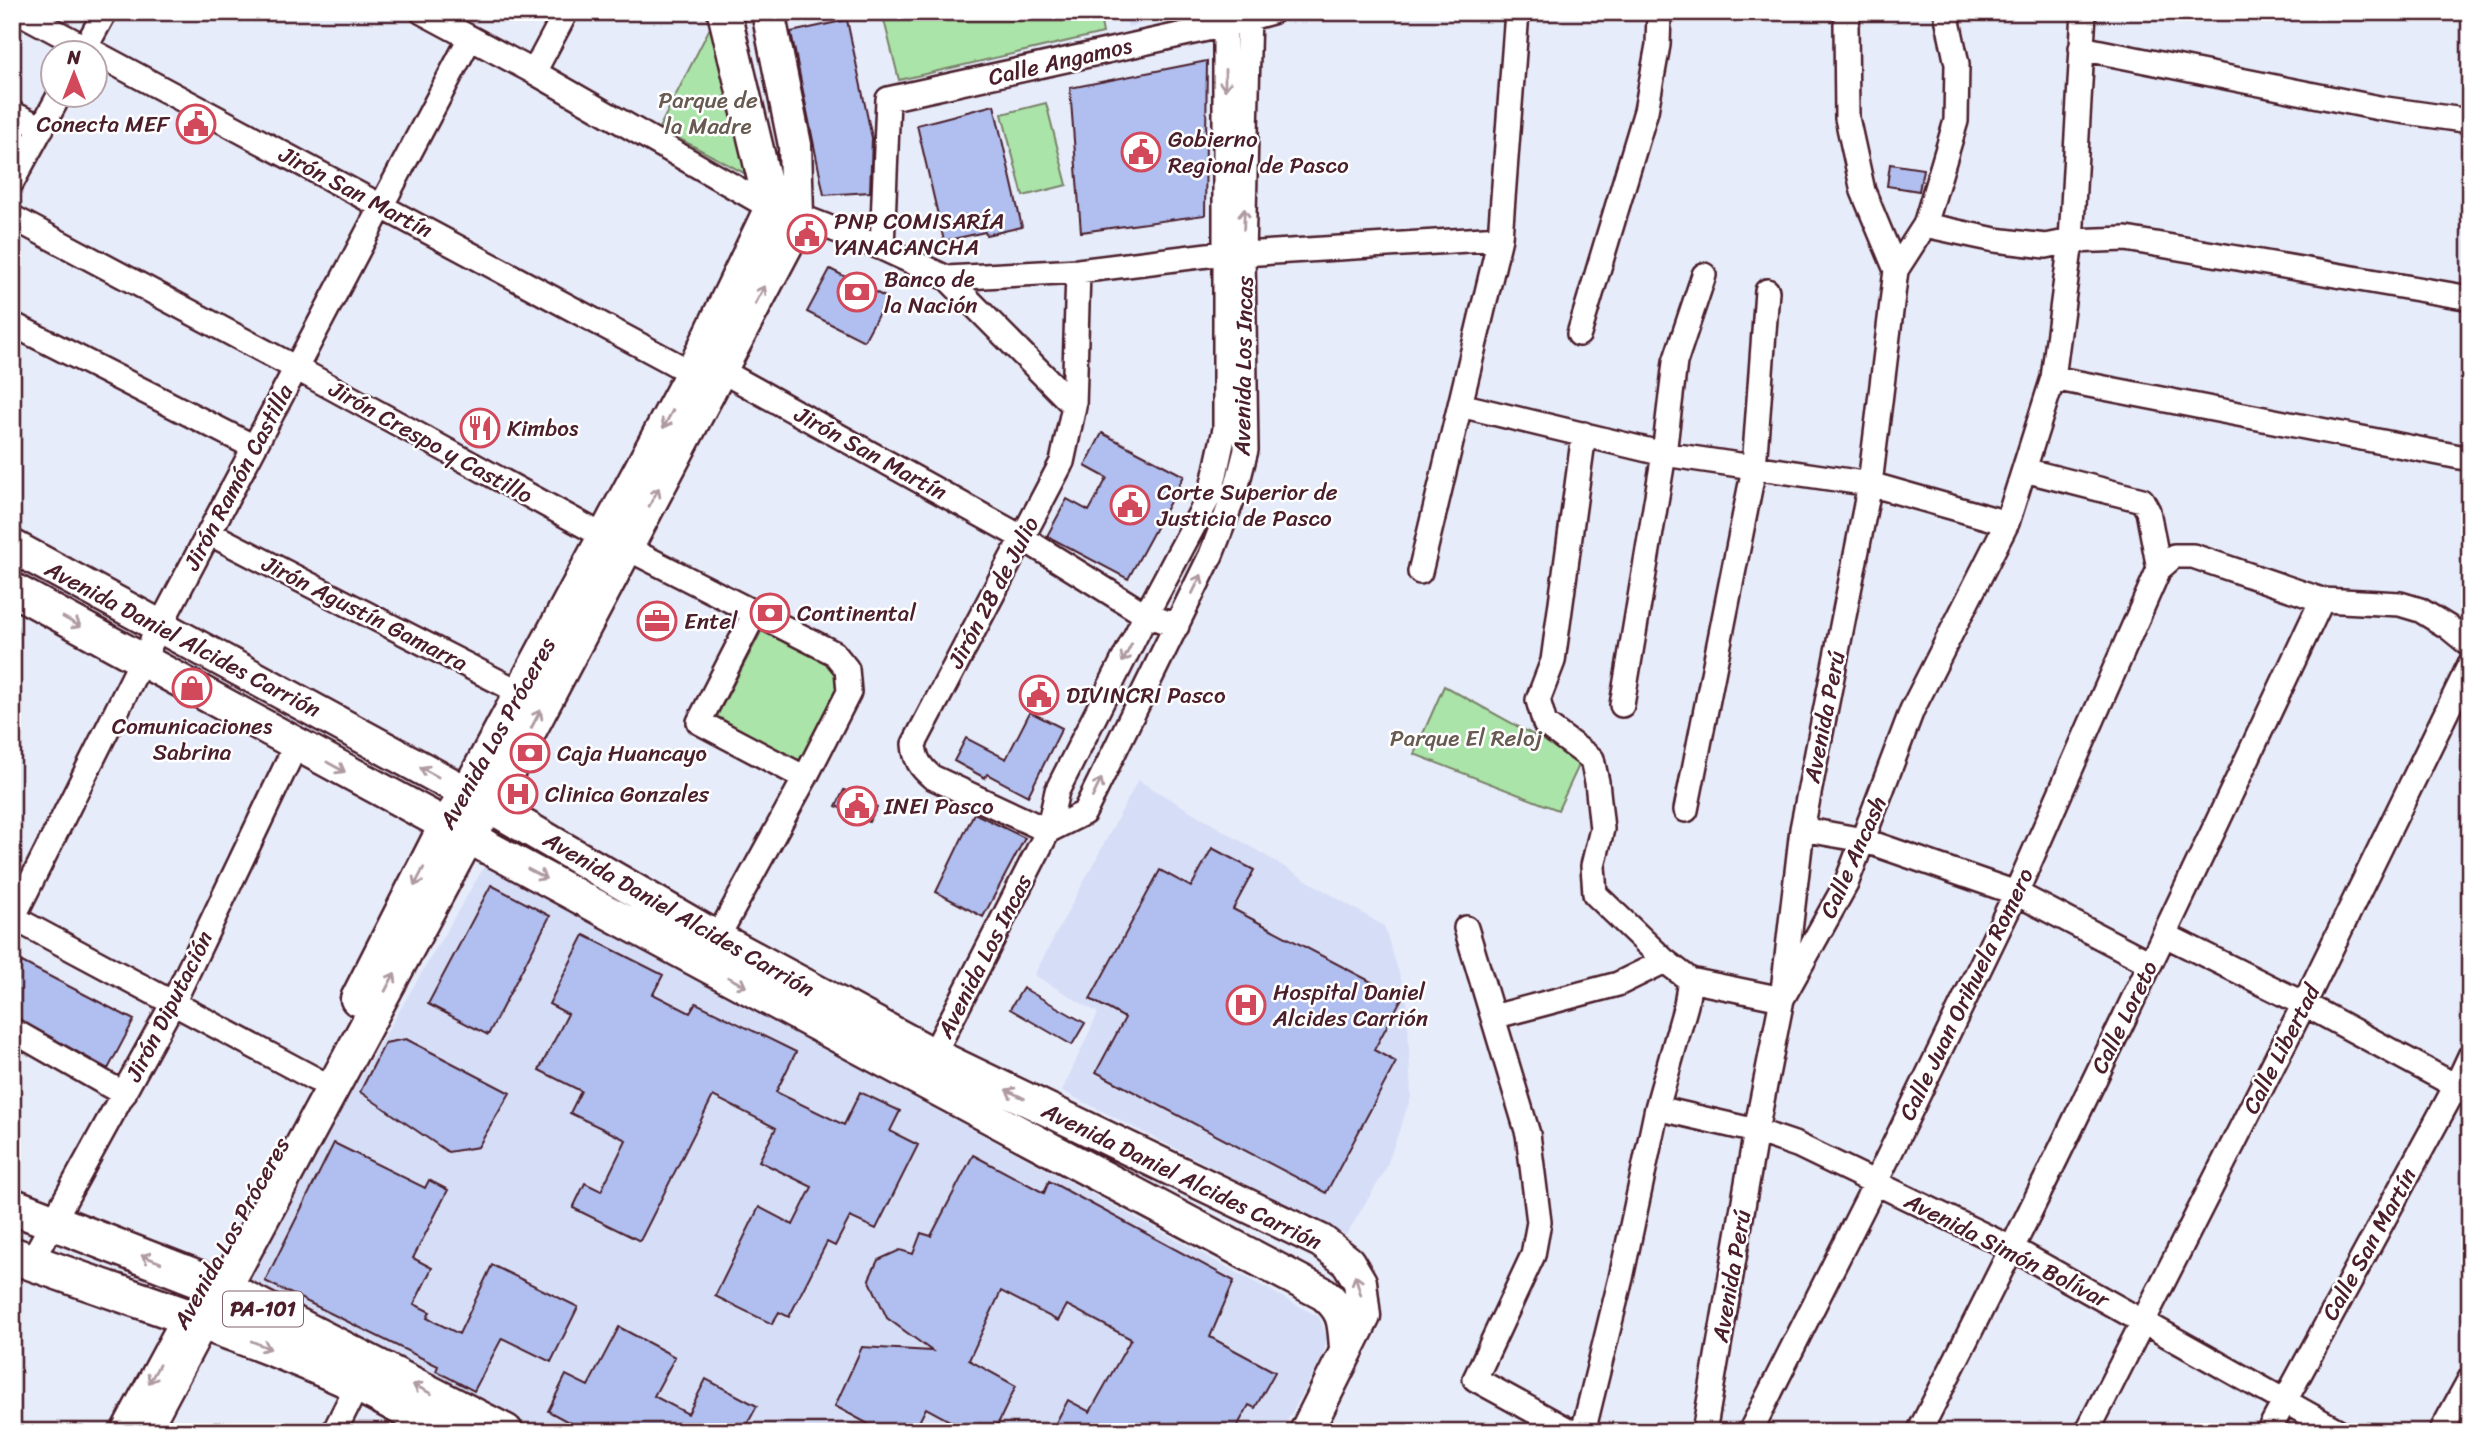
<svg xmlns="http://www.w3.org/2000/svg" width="2482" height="1444" font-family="Sriracha,sans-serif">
<rect width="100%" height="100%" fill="#e7ecfa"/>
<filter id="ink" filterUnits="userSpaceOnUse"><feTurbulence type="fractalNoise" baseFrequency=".0143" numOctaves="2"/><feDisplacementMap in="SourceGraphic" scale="14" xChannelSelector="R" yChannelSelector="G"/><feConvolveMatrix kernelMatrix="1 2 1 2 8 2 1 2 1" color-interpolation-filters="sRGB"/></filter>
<g filter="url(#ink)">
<!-- built -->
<path fill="#d6def7" d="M1124,12H1186L1128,27Z
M1138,780L1384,926L1407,998L1411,1097L1385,1171L1346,1235L1062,1091L1098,1013L1034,975Z
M485,865L1319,1317L1327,1337L1323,1357L1281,1432H532L241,1280Z"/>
<!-- green -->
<path fill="#aae4a8" stroke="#7a826a" stroke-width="2" d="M718,12L761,182L659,128Z
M882,12H1099L1103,33L899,80Z
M1046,103L1067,185L1023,196L1002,114Z
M763,628L829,658L842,684L814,747L796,762L717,716Z
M1444,686L1581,761L1558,810L1414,754Z"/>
<!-- building -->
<path fill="#b0bfef" stroke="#4a1f2b" stroke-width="2" d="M847,20L872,138L870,192L824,195L791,32Z
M1207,61L1205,215L1081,232L1070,88Z
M994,105L1022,227L986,235L985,232L944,241L917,125Z
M1890,164L1923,169L1919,191L1887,186Z
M830,269L887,298L864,341L807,312Z
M1102,433L1184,476L1128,579L1047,536L1067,499L1089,511L1107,478L1085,466Z
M1030,712L1062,728L1028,796L987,774L985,778L954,761L966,738L1006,759Z
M844,790L877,807L869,822L836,806Z
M974,813L1025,838L983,917L936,892Z
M1212,848L1254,870L1233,909L1402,998L1374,1050L1396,1062L1326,1193L1096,1072L1125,1018L1090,999L1160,870L1191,887Z
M491,885L550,916L488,1035L428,1004Z
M584,935L663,975L653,994L690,1013L696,1003L796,1052L776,1092L844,1125L860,1092L900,1111L890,1131L918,1145L876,1229L850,1217L835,1246L827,1242L789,1317L779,1312L772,1324L715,1296L759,1207L793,1225L812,1187L759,1161L776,1128L713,1096L640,1241L573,1208L585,1183L601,1191L626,1140L570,1113L581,1091L539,1070L568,1014L549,1004Z
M22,962L134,1020L108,1069L12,1016V981Z
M1023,988L1085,1023L1072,1045L1010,1009Z
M406,1039L510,1093L478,1147L448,1152L360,1092L385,1043Z
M334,1143L425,1188L429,1180L448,1190L413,1258L432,1268L414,1304L430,1312L427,1318L459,1334L492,1265L578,1307L551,1362L502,1338L474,1391L436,1371L438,1366L265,1281Z
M973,1155L1044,1193L1049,1181L1234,1281L1210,1337L1275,1372L1255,1408L1249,1405L1234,1432H1051L1068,1400L1090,1412L1131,1339L1067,1305L1058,1321L1001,1291L969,1360L1016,1386L994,1432H970L926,1408L914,1432H883L835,1406L862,1347L932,1351L887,1318L869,1279L878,1260L900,1250L913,1254L921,1233L931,1236Z
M619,1327L675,1357L654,1396L688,1414L706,1379L757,1406L743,1432H587L548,1411L566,1375L588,1386Z"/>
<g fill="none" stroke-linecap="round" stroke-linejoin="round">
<defs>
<path id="street" d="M19,12L692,373
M422,12L534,72L771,208
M1850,12L1846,24L1847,118L1863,191L1896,270
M2084,12L2071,241L2053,378L2470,459
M2081,48L2379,108L2470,121
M83,52L105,12
M534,72L566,12
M12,113L42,128
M12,182L60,94
M797,215L882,248L947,278L1074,406
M12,217L296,368L605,537L834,653L847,669L849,692L805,778L717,938
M1925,225L1995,240L2046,246L2071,241L2126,239L2470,298
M882,248L888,99L1225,25L1272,12
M947,278L1078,271L1224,253L1243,254L1500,238
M12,324L254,447
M1579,334L1646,111L1658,45L1659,12
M720,370L1021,537L1146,615L1177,626
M1460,405L1664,454L1870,484L2007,523
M1584,434L1553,661L1538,700L1545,724L1592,759L1597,782L1602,829L1593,866L1595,894L1665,961L1690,980L1782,999L1846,884L1912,710L2007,523L2053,378
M2024,470L2142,500L2148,511L2159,569
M209,533L521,693
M1420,572L1500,238L1517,12
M755,613L699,722L805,778
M1622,705L1664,454L1675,362L1704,275
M1686,810L1754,468L1767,291
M1802,829L1863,840L2016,893L2150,963
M1048,831L1084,813L1211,555L1235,493L1246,450L1243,254L1249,12
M1048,831L932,777C920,767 915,759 914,744L1062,462L1074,406L1078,271
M12,917L315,1079
M12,920L142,660L470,38
M1466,928L1528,1134L1539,1222L1533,1255L1475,1379L1572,1432
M2165,935L2304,1004L2469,1093
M1493,1017L1618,984L1665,961
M12,1030L124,1094
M927,1067L1048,831L1057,791L1146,615L1211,493L1225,429V25L1224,12
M1657,1108L1756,1131L1797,1145L2013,1249L2340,1432
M31,1262L173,1003L296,745
M122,1432L185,1315
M148,1432L206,1323
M334,1432L358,1384
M1583,1432L1621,1278L1657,1108L1686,1005L1690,980
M1704,1432L1756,1131L1782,999L1802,829L1870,484L1896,270L1925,225L1956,121L1957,64L1946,12
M1750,1432L1875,1184L2016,893L2159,569L2174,556H2193L2322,600L2400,604L2420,610L2448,627L2470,645
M1919,1432C2060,1158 2191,879 2322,600
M2087,1432L2304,1004L2470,664
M2268,1432L2456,1086L2470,1056
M2441,1432L2470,1379"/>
<path id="secondary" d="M12,546L467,793L717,938L934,1055L1321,1241L1348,1262L1360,1282L1364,1316L1306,1432
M12,589C448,827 885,1063 1324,1294C1345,1311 1344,1323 1346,1348
M357,999L445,826L467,793L692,373L771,208L724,12
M206,1323L468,837L490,806L788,242L797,215L795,145L768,12"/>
<path id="primary" d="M12,1206L223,1288L505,1432
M12,1255C127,1298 245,1332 357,1384C387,1398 416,1416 446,1432"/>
</defs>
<!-- street casing -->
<use href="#street" stroke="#4a1f2b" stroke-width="28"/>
<!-- secondary casing -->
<use href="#secondary" stroke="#4a1f2b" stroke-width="37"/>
<!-- primary casing -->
<use href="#primary" stroke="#4a1f2b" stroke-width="40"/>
<!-- street -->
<use href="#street" stroke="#fff" stroke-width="23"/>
<!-- secondary -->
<use href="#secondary" stroke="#fff" stroke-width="32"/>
<!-- primary -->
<use href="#primary" stroke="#fff" stroke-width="35"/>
</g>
<!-- one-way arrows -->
<defs><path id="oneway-shaft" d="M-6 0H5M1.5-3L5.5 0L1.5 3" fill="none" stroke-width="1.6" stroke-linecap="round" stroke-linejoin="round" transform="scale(1.75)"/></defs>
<g stroke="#ae9aa0">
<use href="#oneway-shaft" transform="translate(1225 80) rotate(90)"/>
<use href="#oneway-shaft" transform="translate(1244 219) rotate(-88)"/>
<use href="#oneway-shaft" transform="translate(760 295) rotate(-62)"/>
<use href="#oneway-shaft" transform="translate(668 419) rotate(118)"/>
<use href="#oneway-shaft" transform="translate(654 497) rotate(-62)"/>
<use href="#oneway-shaft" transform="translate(1197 584) rotate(-64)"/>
<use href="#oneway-shaft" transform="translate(72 622) rotate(29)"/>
<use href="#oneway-shaft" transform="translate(1127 653) rotate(117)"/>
<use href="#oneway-shaft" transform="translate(536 719) rotate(-62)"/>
<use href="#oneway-shaft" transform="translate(336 767) rotate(29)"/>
<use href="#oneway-shaft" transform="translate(429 772) rotate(-151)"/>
<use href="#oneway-shaft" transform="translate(1097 788) rotate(-64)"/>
<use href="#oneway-shaft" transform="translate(537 874) rotate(28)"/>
<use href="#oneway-shaft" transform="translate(419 877) rotate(117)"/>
<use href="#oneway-shaft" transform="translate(390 982) rotate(-62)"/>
<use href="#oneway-shaft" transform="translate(737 982) rotate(28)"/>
<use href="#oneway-shaft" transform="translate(1015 1094) rotate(-154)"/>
<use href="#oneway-shaft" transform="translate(151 1259) rotate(-159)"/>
<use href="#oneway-shaft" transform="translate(1358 1285) rotate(-106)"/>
<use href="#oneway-shaft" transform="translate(261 1345) rotate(22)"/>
<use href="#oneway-shaft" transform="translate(154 1374) rotate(119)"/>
<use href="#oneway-shaft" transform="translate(422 1389) rotate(-153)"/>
</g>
</g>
<!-- icons -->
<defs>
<symbol id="civic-ring" viewBox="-11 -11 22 22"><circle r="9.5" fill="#fff" stroke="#d1495b" stroke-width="1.5"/><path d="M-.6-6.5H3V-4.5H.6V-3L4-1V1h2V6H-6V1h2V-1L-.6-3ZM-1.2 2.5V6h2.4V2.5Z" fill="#d1495b"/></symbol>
<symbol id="bank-ring" viewBox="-11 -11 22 22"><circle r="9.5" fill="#fff" stroke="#d1495b" stroke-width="1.5"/><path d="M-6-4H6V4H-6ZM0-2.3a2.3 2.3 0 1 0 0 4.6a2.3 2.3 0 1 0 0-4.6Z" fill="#d1495b"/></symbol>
<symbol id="restaurant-ring" viewBox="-11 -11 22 22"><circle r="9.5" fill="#fff" stroke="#d1495b" stroke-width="1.5"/><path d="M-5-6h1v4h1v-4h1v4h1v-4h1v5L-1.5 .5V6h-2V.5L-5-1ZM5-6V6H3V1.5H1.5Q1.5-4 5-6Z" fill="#d1495b"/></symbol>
<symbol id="office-ring" viewBox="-11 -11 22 22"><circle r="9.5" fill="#fff" stroke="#d1495b" stroke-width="1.5"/><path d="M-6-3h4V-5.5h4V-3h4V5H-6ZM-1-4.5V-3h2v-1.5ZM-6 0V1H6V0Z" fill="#d1495b"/></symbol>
<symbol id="shop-ring" viewBox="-11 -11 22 22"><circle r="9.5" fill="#fff" stroke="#d1495b" stroke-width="1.5"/><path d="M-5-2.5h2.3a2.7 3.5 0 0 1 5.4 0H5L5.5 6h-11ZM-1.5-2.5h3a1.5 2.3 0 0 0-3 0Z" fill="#d1495b"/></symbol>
<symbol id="hospital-ring" viewBox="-11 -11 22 22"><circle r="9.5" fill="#fff" stroke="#d1495b" stroke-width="1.5"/><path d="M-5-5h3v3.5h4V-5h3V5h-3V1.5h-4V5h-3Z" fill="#d1495b"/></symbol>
</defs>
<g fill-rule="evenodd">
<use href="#civic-ring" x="174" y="102" width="44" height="44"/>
<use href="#civic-ring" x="1119" y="130" width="44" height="44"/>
<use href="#civic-ring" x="785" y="212" width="44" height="44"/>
<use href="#bank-ring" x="835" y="270" width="44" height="44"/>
<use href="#restaurant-ring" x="458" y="406" width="44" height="44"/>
<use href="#civic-ring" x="1108" y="483" width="44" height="44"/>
<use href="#bank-ring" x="748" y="591" width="44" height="44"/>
<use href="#office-ring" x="635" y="599" width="44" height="44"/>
<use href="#shop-ring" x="170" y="666" width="44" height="44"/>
<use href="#civic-ring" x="1017" y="673" width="44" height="44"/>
<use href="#bank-ring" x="508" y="731" width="44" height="44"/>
<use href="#hospital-ring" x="496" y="772" width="44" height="44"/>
<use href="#civic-ring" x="835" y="784" width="44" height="44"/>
<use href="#hospital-ring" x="1224" y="983" width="44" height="44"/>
</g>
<g text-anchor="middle" stroke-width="5" stroke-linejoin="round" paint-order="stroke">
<!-- shield labels -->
<rect fill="#fff" stroke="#80626b" stroke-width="2" x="223" y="1291.5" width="80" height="35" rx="5"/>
<g font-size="21" font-weight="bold" fill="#4a1f2b">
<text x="263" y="1316">PA-101</text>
</g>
<!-- street labels -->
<g font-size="23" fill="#4a1f2b" stroke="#fff">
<text transform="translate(1060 61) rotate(-13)" y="8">Calle Angamos</text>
<text transform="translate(356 192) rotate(28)" y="8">Jirón San Martín</text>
<text transform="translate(1243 366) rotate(-89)" y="8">Avenida Los Incas</text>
<text transform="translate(431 442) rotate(29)" y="8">Jirón Crespo y Castillo</text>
<text transform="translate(871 453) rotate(29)" y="8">Jirón San Martín</text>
<text transform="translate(238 477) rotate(-62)" y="8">Jirón Ramón Castilla</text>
<text transform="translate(993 592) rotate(-62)" y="8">Jirón 28 de Julio</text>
<text transform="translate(365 613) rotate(27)" y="8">Jirón Agustín Gamarra</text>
<text transform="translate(183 639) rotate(28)" y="8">Avenida Daniel Alcides Carrión</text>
<text transform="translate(1824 717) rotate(-79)" y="8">Avenida Perú</text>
<text transform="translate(497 733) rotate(-61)" y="8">Avenida Los Próceres</text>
<text transform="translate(1853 857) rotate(-66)" y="8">Calle Ancash</text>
<text transform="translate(679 914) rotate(30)" y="8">Avenida Daniel Alcides Carrión</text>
<text transform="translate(984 956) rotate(-63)" y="8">Avenida Los Incas</text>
<text transform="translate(1966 994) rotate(-64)" y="8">Calle Juan Orihuela Romero</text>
<text transform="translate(169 1006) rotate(-63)" y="8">Jirón Diputación</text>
<text transform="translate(2124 1017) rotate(-64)" y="8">Calle Loreto</text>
<text transform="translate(2281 1049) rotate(-63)" y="8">Calle Libertad</text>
<text transform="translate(1182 1176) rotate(26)" y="8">Avenida Daniel Alcides Carrión</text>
<text transform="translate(231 1233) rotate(-61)" y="8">Avenida Los Próceres</text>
<text transform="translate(2369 1244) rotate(-61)" y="8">Calle San Martín</text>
<text transform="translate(2007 1250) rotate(27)" y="8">Avenida Simón Bolívar</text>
<text transform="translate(1731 1276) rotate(-80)" y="8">Avenida Perú</text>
</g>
<!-- park labels -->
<g font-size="23" fill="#675a50" stroke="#fff">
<text x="708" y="108">Parque de<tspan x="708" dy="26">la Madre</tspan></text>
<text x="1466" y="746">Parque El Reloj</text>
</g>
<!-- poi labels -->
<g font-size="23" fill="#4a1f2b" stroke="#fff" text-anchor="start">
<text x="169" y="132" text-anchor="end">Conecta MEF</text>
<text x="1168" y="147">Gobierno<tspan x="1168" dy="26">Regional de Pasco</tspan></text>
<text x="834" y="229">PNP COMISARÍA<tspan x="834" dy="26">YANACANCHA</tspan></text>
<text x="884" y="287">Banco de<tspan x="884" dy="26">la Nación</tspan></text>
<text x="507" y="436">Kimbos</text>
<text x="1157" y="500">Corte Superior de<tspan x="1157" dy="26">Justicia de Pasco</tspan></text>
<text x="797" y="621">Continental</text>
<text x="684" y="629">Entel</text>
<text x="1066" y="703">DIVINCRI Pasco</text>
<text x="192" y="734" text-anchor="middle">Comunicaciones<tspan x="192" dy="26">Sabrina</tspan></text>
<text x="557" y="761">Caja Huancayo</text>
<text x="545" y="802">Clinica Gonzales</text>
<text x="884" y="814">INEI Pasco</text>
<text x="1273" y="1000">Hospital Daniel<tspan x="1273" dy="26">Alcides Carrión</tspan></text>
</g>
</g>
<!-- margin -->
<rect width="2482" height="1444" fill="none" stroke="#fff" stroke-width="42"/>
<rect x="21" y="21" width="2440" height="1402" fill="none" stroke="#4a1f2b" stroke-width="2.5" filter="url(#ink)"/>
<!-- north arrow -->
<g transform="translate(74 74)"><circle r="33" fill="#ffffff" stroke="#b7a5aa" stroke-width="2"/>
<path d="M0-5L12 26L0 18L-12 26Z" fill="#d1495b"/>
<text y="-10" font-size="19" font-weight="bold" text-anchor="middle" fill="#4a1f2b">N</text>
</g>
</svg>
